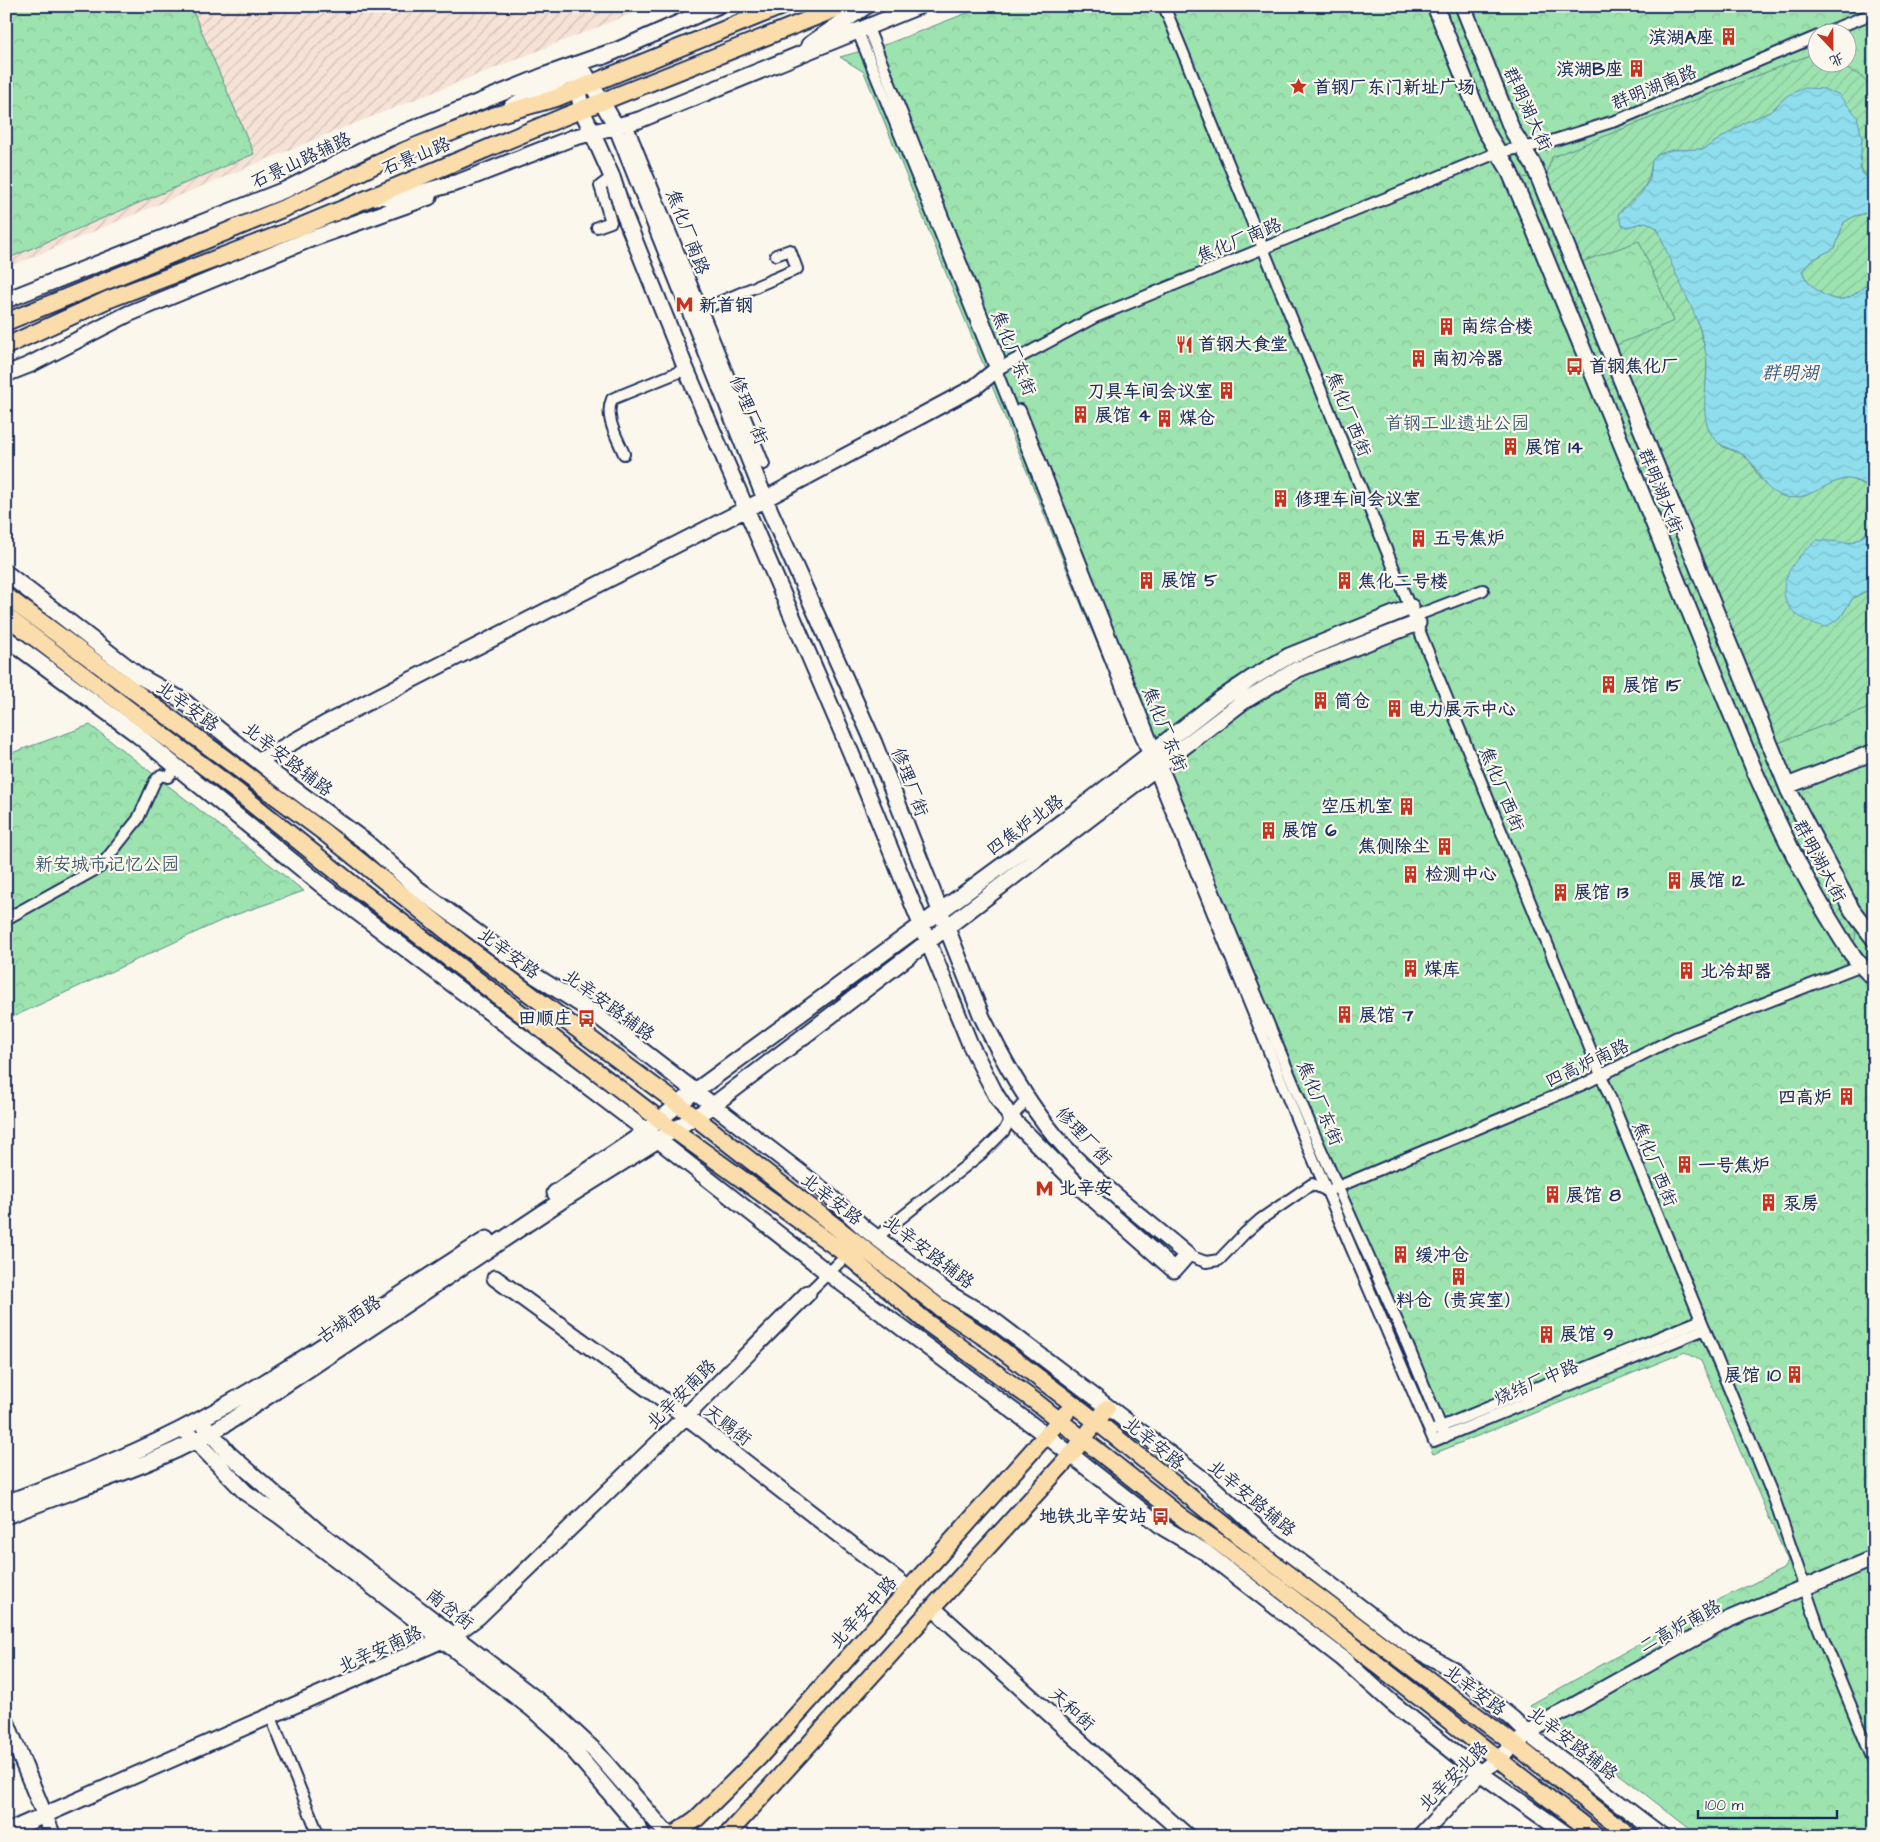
<svg xmlns="http://www.w3.org/2000/svg" width="1880" height="1842" font-family="'Architects Daughter','LXGW WenKai TC',sans-serif">
<defs>
<pattern id="industrial-furrows" width="10" height="10" patternUnits="userSpaceOnUse" patternTransform="scale(1.25)"><rect width="10" height="10" fill="#f6e2d6"/><path d="M-1 1l2-2M0 10L10 0M9 11l2-2" fill="none" stroke="#d2c2ba"/></pattern>
<pattern id="forest-crowns" width="20" height="18" patternUnits="userSpaceOnUse" patternTransform="scale(1.25)"><rect width="20" height="18" fill="#9de3b0"/><path d="M2 6a3 3 0 1 1 6 0M12 15a3 3 0 1 1 6 0" fill="none" stroke="#87c39a"/></pattern>
<pattern id="garden-furrows" width="10" height="10" patternUnits="userSpaceOnUse" patternTransform="scale(1.25)"><rect width="10" height="10" fill="#9de3b0"/><path d="M-1 1l2-2M0 10L10 0M9 11l2-2" fill="none" stroke="#87c39a"/></pattern>
<pattern id="water-waves" width="16" height="10" patternUnits="userSpaceOnUse" patternTransform="scale(1.25)"><rect width="16" height="10" fill="#8fdeed"/><path d="M0 5q4-4 8 0t8 0" fill="none" stroke="#7bbfce"/></pattern>
</defs>
<rect width="100%" height="100%" fill="#fbf7ec"/>
<filter id="ink" filterUnits="userSpaceOnUse"><feTurbulence type="fractalNoise" baseFrequency=".02" numOctaves="2"/><feDisplacementMap in="SourceGraphic" scale="10" xChannelSelector="R" yChannelSelector="G"/><feConvolveMatrix kernelMatrix="1 2 1 2 8 2 1 2 1" color-interpolation-filters="sRGB"/></filter>
<g filter="url(#ink)">
<!-- industrial -->
<path fill="url(#industrial-furrows)" d="M6,6H651L318,138L6,268Z"/>
<!-- forest -->
<path fill="url(#forest-crowns)" stroke="#5c8987" fill-rule="evenodd" d="M6,6H198L192,9L254,154L9,258L6,252Z
M985,6H1874V1836H1699L1530,1705L1712,1603L1783,1569L1788,1561L1701,1361L1685,1352L1433,1454L1096,641L864,72L840,57L887,44ZM1818,32H1848V62H1818Z
M90,725L304,891L229,917L6,1020V755Z"/>
<!-- garden -->
<path fill="url(#garden-furrows)" stroke="#5c8987" d="M1439,6H1457L1500,114L1495,120H1489Z
M1817,52L1818,62L1840,63C1847,72 1859,72 1865,80C1880,98 1874,159 1874,183C1855,169 1861,159 1862,138L1788,95L1770,112L1746,122L1704,149L1672,150L1652,161C1647,197 1637,190 1618,214L1627,227L1646,222L1657,228L1696,316L1707,356L1705,410L1709,430L1723,447L1740,453L1750,461L1760,479L1805,496L1828,484L1848,478L1871,487L1874,485C1874,506 1877,534 1852,542C1843,545 1826,541 1817,540L1840,618L1853,598L1874,587V706L1773,745L1614,346L1674,321L1639,241L1576,264L1544,184L1552,157Z
M1525,177L1531,178L1534,182L1695,575L1682,581L1519,182Z
M1874,211V280C1865,285 1856,295 1847,298C1830,305 1807,285 1802,271L1810,261L1835,248L1844,222L1855,216Z
M1696,581L1775,774L1816,859L1856,932L1855,940L1851,942L1801,864L1684,587Z"/>
<!-- water -->
<path fill="url(#water-waves)" stroke="#6198b4" d="M1805,88L1823,89L1838,94L1857,116L1862,138L1860,167L1862,173L1874,183V211L1855,216L1844,222L1835,248L1810,261L1802,271C1807,285 1830,305 1847,298C1856,295 1865,285 1874,280V485L1871,487C1864,484 1853,478 1846,479C1825,482 1804,504 1782,496C1760,488 1763,475 1750,461C1738,446 1720,453 1709,430C1699,406 1710,378 1706,354C1701,321 1684,293 1671,263C1666,251 1662,239 1657,228L1646,222L1627,227L1622,225L1618,214L1640,195L1650,179L1652,161L1658,154L1672,150L1704,149L1746,122L1770,112L1788,95Z
M1874,519V587L1853,598L1840,618L1826,627C1766,613 1777,571 1817,540L1851,543L1865,535Z"/>
<g fill="none" stroke-linecap="round" stroke-linejoin="round">
<defs>
<path id="street" d="M1164,6L1775,1501L1819,1629L1874,1762
M868,28L999,358
M858,32L996,370L1148,754L1303,1135L1434,1441L1705,1329
M1826,32L1874,13
M627,124L764,464
M597,227L611,222L600,186L612,177
M701,310L797,269L790,250L776,255
M996,370L1095,317L1499,152L1542,144L1618,120L1818,36
M1020,410L1155,749L1312,1129L1405,1339L1445,1437
M624,454C617,437 604,417 612,399L686,369
M1415,616L1483,590
M6,919L100,867L138,819L155,781L161,775L168,777L176,768
M877,1237L982,1153L1004,1131L1011,1118L1027,1099
M1187,1255L1206,1262L1219,1260L1245,1233L1261,1219L1312,1184L1328,1191L1586,1083L1675,1038L1859,966
M808,1293L847,1255
M1436,1429L1701,1320
M271,1717L319,1836"/>
<path id="secondary" d="M1435,6L1485,130L1508,168L1531,222L1755,772C1778,824 1802,875 1832,923C1844,943 1855,962 1874,978
M1463,6L1512,130L1534,166L1789,791L1852,910L1874,939
M809,45L866,6
M602,57L717,6
M574,73L582,110L612,177L624,214L686,369L851,753L970,1044L996,1095L1011,1118L1081,1188L1174,1270L1187,1255C1143,1217 1094,1182 1056,1137C1025,1100 1003,1060 982,1017L874,743L767,504L616,126L582,68
M512,106L575,72
M375,197L419,193L459,182L572,138L639,120L919,6
M6,300L287,189L380,142L546,75L611,52
M6,374L29,365L128,314L308,240L429,197
M6,573L139,676L182,700L278,777L367,843L418,889L537,977L591,1011L823,1190L864,1228L948,1293L992,1319L1208,1483L1265,1535L1414,1648L1452,1669L1513,1719L1528,1734L1662,1836
M6,638L134,732L324,887L657,1139L828,1273L1047,1436L1164,1528L1205,1552L1342,1658L1391,1702L1480,1773L1569,1836
M259,761L325,724L746,509L975,387L996,370
M1787,786L1874,752
M555,1193L638,1137L694,1092L1078,810L1219,700L1252,678L1289,656L1411,607
M495,1278L696,1424L910,1590
M205,1426L229,1454L316,1530L554,1713L596,1752L669,1836
M189,1434L246,1493L280,1516L531,1708L558,1732L637,1825L643,1836
M6,1503C72,1478 139,1453 201,1419C300,1365 391,1299 487,1239
M6,1516C81,1486 164,1463 232,1420L561,1201L712,1106L1244,701L1296,670L1418,623
M933,1608L1096,1756L1187,1836
M6,1721L53,1836
M6,1832L454,1635L478,1617L686,1416L808,1293
M1420,1836L1480,1773L1541,1724L1727,1620L1874,1558"/>
<path id="primary" d="M6,322L294,204L406,150L493,116L556,98L782,6
M6,346L107,300L302,226L563,117L843,6
M6,596L325,833L464,945L678,1104L940,1308L990,1341L1097,1422L1261,1554L1514,1744L1630,1836
M6,616L235,790L361,891L660,1120L847,1255L929,1324L1036,1402L1184,1519L1218,1542L1283,1591L1597,1836
M672,1836L696,1819L760,1756L1066,1413
M726,1836L1071,1455L1107,1408"/>
</defs>
<!-- street casing -->
<use href="#street" stroke="#1b2f5e" stroke-width="14"/>
<!-- secondary casing -->
<use href="#secondary" stroke="#1b2f5e" stroke-width="19"/>
<!-- primary casing -->
<use href="#primary" stroke="#1b2f5e" stroke-width="20"/>
<!-- street -->
<use href="#street" stroke="#fbf7ec" stroke-width="10"/>
<!-- secondary -->
<use href="#secondary" stroke="#fbf7ec" stroke-width="15"/>
<!-- primary -->
<use href="#primary" stroke="#fbddab" stroke-width="16"/>
</g>
</g>
<!-- icons -->
<defs>
<symbol id="building-bare" viewBox="-9 -9 18 18"><path d="M-4-6H4V6H1V3H-1V6H-4ZM-2.5-4.3h1.7v1.8h-1.7ZM.8-4.3h1.7v1.8H.8ZM-2.5-1h1.7V.8h-1.7ZM.8-1h1.7V.8H.8Z" fill="#c8321e" stroke="#fbf7ec" stroke-width="2.5" paint-order="stroke"/></symbol>
<symbol id="sight-bare" viewBox="-9 -9 18 18"><path d="M0-6L1.8-2.2L6-1.7L2.9 1.2L3.7 5.4L0 3.3L-3.7 5.4L-2.9 1.2L-6-1.7L-1.8-2.2Z" fill="#c8321e" stroke="#fbf7ec" stroke-width="2.5" paint-order="stroke"/></symbol>
<symbol id="metro-bare" viewBox="-9 -9 18 18"><path d="M-5.5 5V-5H-3L0 0L3-5H5.5V5H3V-.5L0 4L-3-.5V5Z" fill="#c8321e" stroke="#fbf7ec" stroke-width="2.5" paint-order="stroke"/></symbol>
<symbol id="restaurant-bare" viewBox="-9 -9 18 18"><path d="M-5-6h1v4h1v-4h1v4h1v-4h1v5L-1.5 .5V6h-2V.5L-5-1ZM5-6V6H3V1.5H1.5Q1.5-4 5-6Z" fill="#c8321e" stroke="#fbf7ec" stroke-width="2.5" paint-order="stroke"/></symbol>
<symbol id="bus-bare" viewBox="-9 -9 18 18"><path d="M-5-6H5V4H4V6H2V4H-2V6H-4V4H-5ZM-3.5-4V0h7V-4ZM-3.5 1.2v1.5H-2V1.2ZM2 1.2v1.5H3.5V1.2Z" fill="#c8321e" stroke="#fbf7ec" stroke-width="2.5" paint-order="stroke"/></symbol>
</defs>
<g fill-rule="evenodd">
<use href="#building-bare" x="1716" y="24" width="25" height="25"/>
<use href="#building-bare" x="1624" y="56" width="25" height="25"/>
<use href="#sight-bare" x="1286" y="74" width="25" height="25"/>
<use href="#metro-bare" x="672" y="292" width="25" height="25"/>
<use href="#building-bare" x="1434" y="314" width="25" height="25"/>
<use href="#restaurant-bare" x="1172" y="332" width="25" height="25"/>
<use href="#building-bare" x="1406" y="346" width="25" height="25"/>
<use href="#bus-bare" x="1562" y="354" width="25" height="25"/>
<use href="#building-bare" x="1214" y="378" width="25" height="25"/>
<use href="#building-bare" x="1068" y="402" width="25" height="25"/>
<use href="#building-bare" x="1152" y="406" width="25" height="25"/>
<use href="#building-bare" x="1498" y="434" width="25" height="25"/>
<use href="#building-bare" x="1268" y="486" width="25" height="25"/>
<use href="#building-bare" x="1406" y="526" width="25" height="25"/>
<use href="#building-bare" x="1134" y="568" width="25" height="25"/>
<use href="#building-bare" x="1332" y="568" width="25" height="25"/>
<use href="#building-bare" x="1596" y="672" width="25" height="25"/>
<use href="#building-bare" x="1308" y="688" width="25" height="25"/>
<use href="#building-bare" x="1382" y="696" width="25" height="25"/>
<use href="#building-bare" x="1394" y="794" width="25" height="25"/>
<use href="#building-bare" x="1256" y="818" width="25" height="25"/>
<use href="#building-bare" x="1432" y="834" width="25" height="25"/>
<use href="#building-bare" x="1398" y="862" width="25" height="25"/>
<use href="#building-bare" x="1662" y="868" width="25" height="25"/>
<use href="#building-bare" x="1548" y="880" width="25" height="25"/>
<use href="#building-bare" x="1398" y="956" width="25" height="25"/>
<use href="#building-bare" x="1674" y="958" width="25" height="25"/>
<use href="#building-bare" x="1332" y="1002" width="25" height="25"/>
<use href="#bus-bare" x="574" y="1006" width="25" height="25"/>
<use href="#building-bare" x="1834" y="1084" width="25" height="25"/>
<use href="#building-bare" x="1672" y="1152" width="25" height="25"/>
<use href="#metro-bare" x="1032" y="1176" width="25" height="25"/>
<use href="#building-bare" x="1540" y="1182" width="25" height="25"/>
<use href="#building-bare" x="1756" y="1190" width="25" height="25"/>
<use href="#building-bare" x="1388" y="1242" width="25" height="25"/>
<use href="#building-bare" x="1446" y="1264" width="25" height="25"/>
<use href="#building-bare" x="1534" y="1322" width="25" height="25"/>
<use href="#building-bare" x="1782" y="1362" width="25" height="25"/>
<use href="#bus-bare" x="1148" y="1504" width="25" height="25"/>
</g>
<g text-anchor="middle" stroke-width="4.5" stroke-linejoin="round" paint-order="stroke">
<!-- poi labels -->
<g font-size="18" font-weight="bold" fill="#1b2f5e" stroke="#fbf7ec" text-anchor="start">
<text x="1714" y="43" text-anchor="end">滨湖A座</text>
<text x="1623" y="75" text-anchor="end">滨湖B座</text>
<text x="1313" y="93">首钢厂东门新址广场</text>
<text x="699" y="311">新首钢</text>
<text x="1461" y="332">南综合楼</text>
<text x="1198" y="350">首钢大食堂</text>
<text x="1432" y="364">南初冷器</text>
<text x="1589" y="372">首钢焦化厂</text>
<text x="1213" y="397" text-anchor="end">刀具车间会议室</text>
<text x="1095" y="421">展馆 4</text>
<text x="1179" y="424">煤仓</text>
<text x="1525" y="453">展馆 14</text>
<text x="1295" y="505">修理车间会议室</text>
<text x="1433" y="544">五号焦炉</text>
<text x="1161" y="586">展馆 5</text>
<text x="1358" y="587">焦化二号楼</text>
<text x="1623" y="691">展馆 15</text>
<text x="1334" y="707">筒仓</text>
<text x="1408" y="715">电力展示中心</text>
<text x="1393" y="812" text-anchor="end">空压机室</text>
<text x="1282" y="836">展馆 6</text>
<text x="1430" y="852" text-anchor="end">焦侧除尘</text>
<text x="1425" y="880">检测中心</text>
<text x="1689" y="886">展馆 12</text>
<text x="1574" y="898">展馆 13</text>
<text x="1424" y="975">煤库</text>
<text x="1700" y="977">北冷却器</text>
<text x="1359" y="1021">展馆 7</text>
<text x="572" y="1024" text-anchor="end">田顺庄</text>
<text x="1832" y="1103" text-anchor="end">四高炉</text>
<text x="1698" y="1171">一号焦炉</text>
<text x="1059" y="1194">北辛安</text>
<text x="1566" y="1201">展馆 8</text>
<text x="1783" y="1209">泵房</text>
<text x="1415" y="1261">缓冲仓</text>
<text x="1459" y="1306" text-anchor="middle">料仓（贵宾室）</text>
<text x="1560" y="1340">展馆 9</text>
<text x="1781" y="1381" text-anchor="end">展馆 10</text>
<text x="1147" y="1522" text-anchor="end">地铁北辛安站</text>
</g>
<!-- street labels -->
<g font-size="18" fill="#1b2f5e" stroke="#fbf7ec">
<text transform="translate(1654 87) rotate(-22)" y="6">群明湖南路</text>
<text transform="translate(1528 109) rotate(65)" y="6">群明湖大街</text>
<text transform="translate(416 156) rotate(-22)" y="6">石景山路</text>
<text transform="translate(301 160) rotate(-25)" y="6">石景山路辅路</text>
<text transform="translate(688 232) rotate(69)" y="6">焦化厂南路</text>
<text transform="translate(1239 240) rotate(-22)" y="6">焦化厂南路</text>
<text transform="translate(1014 353) rotate(68)" y="6">焦化厂东街</text>
<text transform="translate(749 410) rotate(68)" y="6">修理厂街</text>
<text transform="translate(1349 414) rotate(68)" y="6">焦化厂西街</text>
<text transform="translate(1661 491) rotate(68)" y="6">群明湖大街</text>
<text transform="translate(188 706) rotate(36)" y="6">北辛安路</text>
<text transform="translate(1165 729) rotate(68)" y="6">焦化厂东街</text>
<text transform="translate(288 759) rotate(38)" y="6">北辛安路辅路</text>
<text transform="translate(910 782) rotate(69)" y="6">修理厂街</text>
<text transform="translate(1502 789) rotate(68)" y="6">焦化厂西街</text>
<text transform="translate(1025 825) rotate(-36)" y="6">四焦炉北路</text>
<text transform="translate(1820 861) rotate(62)" y="6">群明湖大街</text>
<text transform="translate(509 953) rotate(37)" y="6">北辛安路</text>
<text transform="translate(609 1005) rotate(36)" y="6">北辛安路辅路</text>
<text transform="translate(1587 1063) rotate(-25)" y="6">四高炉南路</text>
<text transform="translate(1320 1103) rotate(67)" y="6">焦化厂东街</text>
<text transform="translate(1084 1136) rotate(47)" y="6">修理厂街</text>
<text transform="translate(1655 1164) rotate(68)" y="6">焦化厂西街</text>
<text transform="translate(832 1199) rotate(38)" y="6">北辛安路</text>
<text transform="translate(929 1252) rotate(37)" y="6">北辛安路辅路</text>
<text transform="translate(349 1319) rotate(-33)" y="6">古城西路</text>
<text transform="translate(1536 1382) rotate(-23)" y="6">烧结厂中路</text>
<text transform="translate(681 1394) rotate(-45)" y="6">北辛安南路</text>
<text transform="translate(728 1425) rotate(38)" y="6">天赐街</text>
<text transform="translate(1154 1443) rotate(39)" y="6">北辛安路</text>
<text transform="translate(1252 1498) rotate(40)" y="6">北辛安路辅路</text>
<text transform="translate(450 1609) rotate(38)" y="6">南岔街</text>
<text transform="translate(863 1612) rotate(-48)" y="6">北辛安中路</text>
<text transform="translate(1680 1626) rotate(-29)" y="6">二高炉南路</text>
<text transform="translate(380 1649) rotate(-24)" y="6">北辛安南路</text>
<text transform="translate(1475 1690) rotate(37)" y="6">北辛安路</text>
<text transform="translate(1072 1709) rotate(42)" y="6">天和街</text>
<text transform="translate(1573 1743) rotate(38)" y="6">北辛安路辅路</text>
<text transform="translate(1453 1776) rotate(-45)" y="6">北辛安北路</text>
</g>
<!-- park labels -->
<g font-size="18" fill="#3c5c72" stroke="#fbf7ec">
<text x="1457" y="429">首钢工业遗址公园</text>
<text x="107" y="870">新安城市记忆公园</text>
</g>
<!-- water labels -->
<g font-size="19" font-style="italic" fill="#385b82" stroke="#fbf7ec">
<text x="1790" y="379">群明湖</text>
</g>
</g>
<!-- margin -->
<rect width="1880" height="1842" fill="none" stroke="#fbf7ec" stroke-width="25"/>
<rect x="12" y="12" width="1855" height="1817" fill="none" stroke="#1b2f5e" stroke-width="2" filter="url(#ink)"/>
<!-- north arrow -->
<g transform="translate(1832 48) rotate(158)"><circle r="24" fill="#fbf7ec" stroke="#a1a7b3"/>
<path d="M0-4L9 19L0 12L-9 19Z" fill="#c8321e"/>
<text y="-8" font-size="14" font-weight="bold" text-anchor="middle" fill="#1b2f5e">北</text>
</g>
<!-- scale -->
<path d="M1698 1810v8h139v-8" fill="none" stroke="#1b2f5e" stroke-width="2.5"/>
<text x="1705" y="1810" font-size="15" fill="#1b2f5e" stroke="#fbf7ec" stroke-width="4" paint-order="stroke">100 m</text>
</svg>
